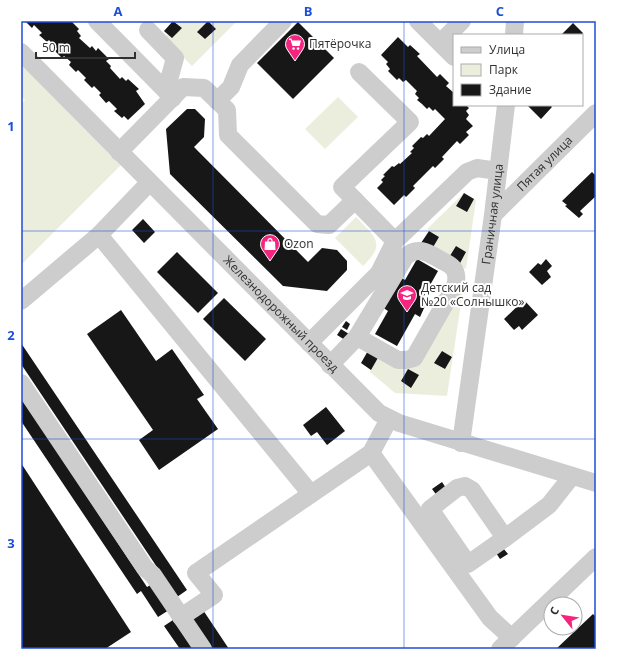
<svg xmlns="http://www.w3.org/2000/svg" width="617" height="670" font-family="'Open Sans',sans-serif">
<rect width="100%" height="100%" fill="#fff"/>
<!-- green -->
<path fill="#eceedd" fill-rule="evenodd" d="M175,21H237L192,66L164,38L167,34L172,38L182,28ZM208,21L216,29L205,39L198,31Z
M21,63L121,165L21,265V104L25,100L21,96Z
M338,97L358,117L325,149L305,129Z
M464,193L456,206L467,211L474,199L476,200L466,269L459,265L466,252L456,246L448,259L432,249L439,237L427,229Z
M356,217C375,237 387,243 363,266L335,238Z
M463,290L447,396L395,393L370,372L379,356L397,365ZM442,351L452,357L445,369L435,363ZM408,369L418,375L411,387L401,381Z"/>
<!-- building -->
<path fill="#171717" d="M25,21H71L79,29L77,31L81,36L79,38L90,48L92,46L96,51L98,48L109,59L106,61L111,66L110,68L120,79L122,77L126,81L128,79L139,89L136,91L145,104L128,120L124,116L122,118L114,111L117,109L109,101L106,103L99,95L101,93L94,86L92,88L84,80L86,78L78,70L76,72L69,65L71,62L64,56L62,58L55,51L57,49L49,40L47,42L39,35L42,33L34,25L32,28Z
M173,21L182,28L172,38L164,31Z
M208,21L216,29L205,39L197,32Z
M298,22L334,58L293,99L257,63Z
M573,23L583,33L582,35H561Z
M398,37L408,47L410,45L420,54L417,56L437,77L440,74L449,83L446,86L454,93V105H466L469,108L466,111L469,115L466,119L473,126L466,132L469,135L460,144L457,141L442,157L444,159L435,168L433,166L413,186L415,188L406,197L404,195L394,205L377,188L383,182L381,180L385,176L383,175L392,166L394,167L399,163L400,164L412,153L410,152L414,148L412,146L421,137L423,138L427,134L429,136L445,119L435,109L433,111L429,107L427,109L422,104L417,100L419,98L415,94L417,91L406,80L403,82L399,78L397,80L388,71L390,69L386,64L388,62L381,55Z
M527,105H550L552,107L541,119Z
M187,109H195L205,119L204,137L194,147L308,262L322,248L337,250L347,261V270L327,291L283,286L170,174L166,129Z
M592,172L596,176V196L580,211L583,214L579,218L565,206L567,205L562,201Z
M464,193L474,199L467,212L456,206Z
M143,219L155,232L144,243L132,230Z
M429,231L439,237L432,249L421,243Z
M456,246L466,252L459,265L448,259Z
M177,252L218,293L198,313L157,272Z
M417,259L438,271L420,303L425,306L420,317L415,314L397,346L375,334L388,311L382,307L400,277L405,280Z
M546,259L552,266L547,271L551,277L542,285L529,272L538,263L541,265Z
M224,298L266,339L245,361L203,319Z
M524,300L538,315L522,330L519,326L514,330L504,319Z
M121,310L156,361L172,349L204,395L197,399L218,429L159,470L139,440L153,430L87,334Z
M346,321L350,324L347,330L342,327Z
M341,329L349,334L345,340L337,335Z
M21,343L187,590L177,597L21,364Z
M369,349L379,356L371,370L361,363Z
M442,351L452,357L445,369L434,363Z
M408,369L419,375L411,388L401,381Z
M21,397L147,587L152,584L169,610L158,617L141,591L137,594L21,421Z
M326,407L345,431L327,445L317,432L311,436L303,425Z
M21,463L131,632L105,649H21Z
M442,482L448,491L438,497L432,489Z
M503,548L508,554L500,559L496,553Z
M203,610L229,649H213L192,618Z
M593,614L596,617V649H556Z
M176,618L197,649H180L164,626Z"/>
<g fill="none" stroke-linecap="round" stroke-linejoin="round">
<!-- minor -->
<g stroke="#cdcdcd" stroke-width="18">
<path d="M97,21L173,98"/>
<path d="M418,21L440,43L462,21"/>
<path d="M148,30L175,58L166,91"/>
<path d="M514,35L515,21"/>
<path d="M440,43L454,57"/>
<path id="s1" d="M21,52L379,413L399,423L596,483"/>
<path d="M359,72L410,122L342,187L395,241"/>
<path d="M217,101L231,87L240,65L283,21"/>
<path d="M119,152L183,87L204,88L227,110L228,135L317,224L329,225L355,200"/>
<path d="M149,183L99,235L311,494"/>
<path id="s2" d="M493,215L596,113"/>
<path d="M21,301L99,235"/>
<path d="M309,343L379,273L395,241L467,172L477,168L498,171"/>
<path d="M330,365L357,337L398,360H406L414,358L455,286C457,281 457,272 453,268C450,264 444,262 439,259C427,252 417,246 405,257L357,337"/>
<path d="M21,383L145,568L153,575L203,649"/>
<path id="s3" d="M461,443L493,215L506,105"/>
<path d="M371,453L490,618L512,638"/>
<path d="M505,538L468,564L430,509L457,488L465,486L472,490L476,496L505,538L549,505L572,476"/>
<path d="M181,617L214,595L196,573L371,453L389,419"/>
<path d="M500,649L596,557"/>
</g>
</g>
<!-- grid -->
<path fill="none" stroke="#1d4ed8" stroke-width="1" stroke-opacity="0.55" d="M213,21V649M404,21V649M21,231H596M21,439H596"/>
<!-- icons -->
<defs>
<symbol id="supermarket-pin" viewBox="-11 -11 22 30"><path d="M0 17L-7.5 6A9.5 9.5 0 1 1 7.5 6Z" fill="#f5247e" stroke="#fff"/><path d="M-6-5.5h2.5l.6 2H6L4.5 2H-2.5L-4.4-4H-6ZM-1.5 3.2a1.3 1.3 0 1 0 .1 0ZM3 3.2a1.3 1.3 0 1 0 .1 0Z" fill="#fff"/></symbol>
<symbol id="shop-pin" viewBox="-11 -11 22 30"><path d="M0 17L-7.5 6A9.5 9.5 0 1 1 7.5 6Z" fill="#f5247e" stroke="#fff"/><path d="M-5-2.5h2.3a2.7 3.5 0 0 1 5.4 0H5L5.5 6h-11ZM-1.5-2.5h3a1.5 2.3 0 0 0-3 0Z" fill="#fff"/></symbol>
<symbol id="school-pin" viewBox="-11 -11 22 30"><path d="M0 17L-7.5 6A9.5 9.5 0 1 1 7.5 6Z" fill="#f5247e" stroke="#fff"/><path d="M0-5L7-2L0 1L-7-2ZM-4 1L0 2.5L4 1V4Q0 6-4 4Z" fill="#fff"/></symbol>
</defs>
<g fill-rule="evenodd">
<use href="#supermarket-pin" x="284" y="33" width="22" height="30"/>
<use href="#shop-pin" x="259" y="233" width="22" height="30"/>
<use href="#school-pin" x="396" y="284" width="22" height="30"/>
</g>
<g text-anchor="middle" stroke-width="4" stroke-linejoin="round" paint-order="stroke">
<!-- poi labels -->
<g font-size="12" fill="#303030" stroke="#fff" text-anchor="start">
<text x="309" y="48">Пятёрочка</text>
<text x="284" y="248">Ozon</text>
<text x="421" y="292">Детский сад<tspan x="421" dy="14">№20 «Солнышко»</tspan></text>
</g>
<!-- street labels -->
<g font-size="12" fill="#303030" stroke="#fff">
<text dy="4" stroke="none"><textPath href="#s2" startOffset="73">Пятая улица</textPath></text>
<text dy="4" stroke="none"><textPath href="#s3" startOffset="231">Граничная улица</textPath></text>
<text dy="4" stroke="none"><textPath href="#s1" startOffset="369">Железнодорожный проезд</textPath></text>
</g>
</g>
<!-- border -->
<rect width="617" height="670" fill="none" stroke="#ffffff" stroke-width="44"/>
<!-- legend -->
<rect x="453" y="34" width="130" height="72" fill="#ffffff" stroke="#acacac"/>
<rect x="461" y="47" width="20" height="6" fill="#cdcdcd" stroke="#acacac"/>
<text x="489" y="54" font-size="12" fill="#303030">Улица</text>
<rect x="461" y="64" width="20" height="12" fill="#eceedd" stroke="#acacac"/>
<text x="489" y="74" font-size="12" fill="#303030">Парк</text>
<rect x="461" y="84" width="20" height="12" fill="#171717" stroke="#acacac"/>
<text x="489" y="94" font-size="12" fill="#303030">Здание</text>
<!-- north arrow -->
<g transform="translate(563 616) rotate(300)"><circle r="19" fill="#ffffff" stroke="#acacac"/>
<path d="M0-3L7 15L0 10L-7 15Z" fill="#f5247e"/>
<text y="-6" font-size="11" font-weight="bold" text-anchor="middle" fill="#303030">С</text>
</g>
<!-- scale -->
<path d="M36 52v6h99v-6" fill="none" stroke="#303030" stroke-width="2"/>
<text x="42" y="52" font-size="12" fill="#303030" stroke="#ffffff" stroke-width="3" paint-order="stroke">50 m</text>
<rect x="22" y="22" width="573" height="626" fill="none" stroke="#1d4ed8" stroke-width="1.5"/>
<g font-size="13" text-anchor="middle" font-weight="bold" fill="#1d4ed8">
<text x="118" y="16">A</text>
<text x="308" y="16">B</text>
<text x="500" y="16">C</text>
<text x="11" y="131">1</text>
<text x="11" y="340">2</text>
<text x="11" y="548">3</text>
</g>
</svg>
